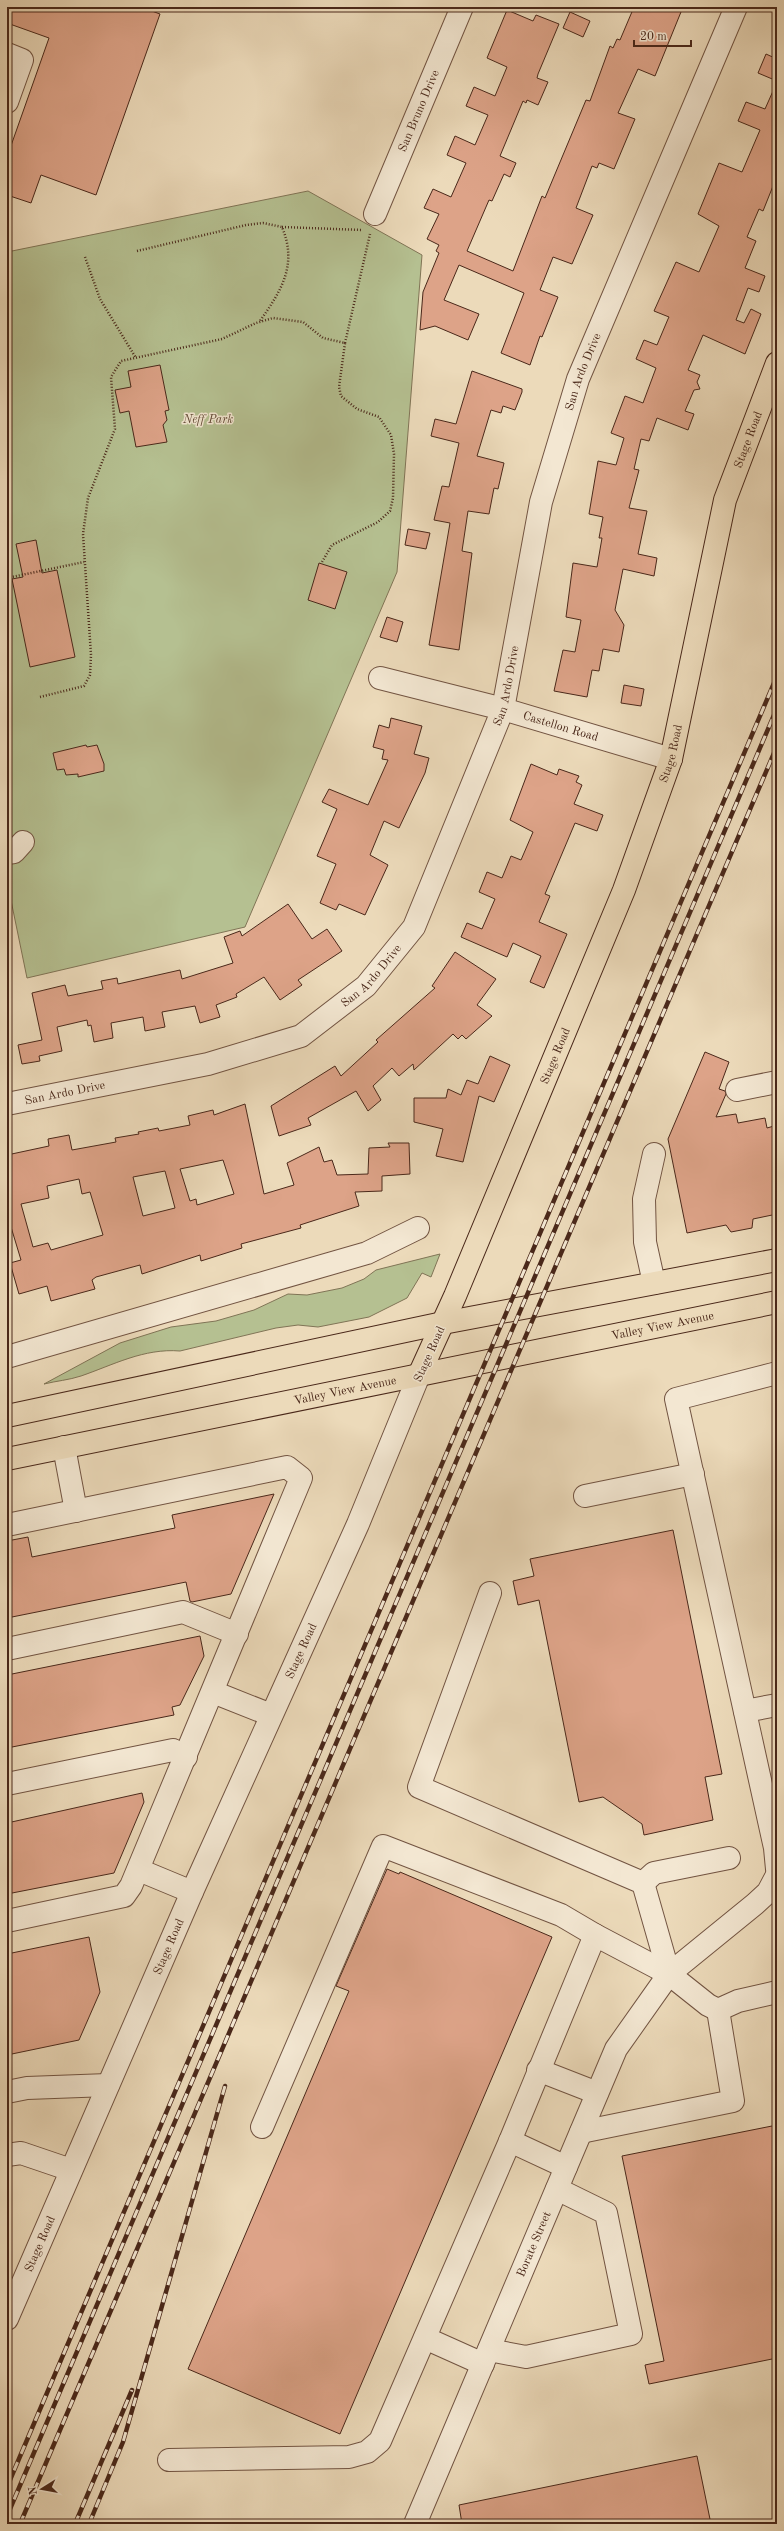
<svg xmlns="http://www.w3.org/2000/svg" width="784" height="2531" font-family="'Old Standard TT',serif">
<rect width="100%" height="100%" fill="#ecdaba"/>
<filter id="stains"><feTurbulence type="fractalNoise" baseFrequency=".005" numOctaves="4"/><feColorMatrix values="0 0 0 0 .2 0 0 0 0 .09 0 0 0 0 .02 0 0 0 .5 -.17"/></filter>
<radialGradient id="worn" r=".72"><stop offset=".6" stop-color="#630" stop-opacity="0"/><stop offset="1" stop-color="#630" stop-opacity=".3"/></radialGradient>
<!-- green -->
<path fill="#b5c091" stroke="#807456" d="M308,191L422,255L397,572L245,927L27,978L7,881V252Z
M440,1254L431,1277L422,1273L407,1298L369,1317L318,1327L298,1325L276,1328L180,1351C144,1348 113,1365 81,1376C69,1380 56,1381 44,1384L120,1343L171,1327L216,1321L254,1310L288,1294L307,1295L342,1288L364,1279L376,1270Z"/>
<!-- building -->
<path fill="#dda388" stroke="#4a281a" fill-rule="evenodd" d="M7,7H141L160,14L96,195L41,175L31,203L7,195V157L49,38L7,23Z
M634,7H683L655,76L638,69L618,113L635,119L614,169L599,163L597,168L592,166L576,208L593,215L572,264L553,257L540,290L558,297L542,337L540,336L530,365L501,353L524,293L459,265L444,300L479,314L468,340L435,326L420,330L423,292L439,253L436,251L439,245L427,239L439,214L424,208L433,189L451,197L466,163L447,155L455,136L475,145L488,115L466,106L474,87L495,96L507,67L487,58L507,10L533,21L536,15L559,24L538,74L537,78L548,82L538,105L527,100L526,103L523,101L500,156L516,163L510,177L504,174L492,201L489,200L467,251L513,271L542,196L545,198L586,100L590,101L610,46L613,48L617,39L620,40Z
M570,12L590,21L583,37L563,28Z
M766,54L777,59V81L758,73Z
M777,82V188L773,186L763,211L759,209L747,237L756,241L745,268L765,276L759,292L748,288L736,320L744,323L751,309L761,314L745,354L703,335L688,370L700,375L697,382L700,389L694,390L685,411L694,414L688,430L657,418L649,441L641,439L634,469L639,470L629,508L647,511L638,554L657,558L654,576L623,569L615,610L624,625L619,652L603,649L599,671L592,670L587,697L554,691L563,650L575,652L581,620L566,617L573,563L597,567L602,538H599L603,517L589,514L598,461L616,465L624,438L611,433L625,396L643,403L656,368L636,359L644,340L657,345L668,319L669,317L654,311L676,262L699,272L719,226L698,214L719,163L742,172L760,130L738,121L746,102L765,109Z
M160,365L169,410L165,411L167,420L163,425L167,442L136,447L129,411L120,413L115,390L131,387L128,371Z
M472,371L522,389V392L515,410L503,406L501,413L491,410L477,456L504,463L498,489L494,488L489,514L468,511L462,551L472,553L459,650L429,645L450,523L434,520L442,486L449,487L459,443L431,436L435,419L456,424Z
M408,529L430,533L426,549L405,545Z
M36,540L42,573L57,570L75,657L30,667L12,579L23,577L16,544Z
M319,563L347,572L335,609L308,600Z
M387,617L403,622L397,642L380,637Z
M624,685L644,689L641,706L621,703Z
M391,718L422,726L414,754L429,758L425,773L399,828L384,821L370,855L388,865L365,915L339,904L336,910L320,903L336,864L317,856L337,809L322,802L329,789L368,805L388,760L382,759L384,750L373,747L379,725L389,728Z
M86,745L87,747L97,745L104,764V771L78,777V774L66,775L64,769L57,770L53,753Z
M531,764L557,775L559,769L579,776L576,782L582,785L574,804L603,815L597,831L575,823L545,894L550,896L539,922L567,934L544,988L530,982L541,956L513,943L507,957L461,937L467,923L482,929L495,899L479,892L487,872L502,878L511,856L521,860L533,832L510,820Z
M288,904L312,939L327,929L342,951L298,980L302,985L280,1000L264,977L236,994L237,997L216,1005L220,1017L200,1023L195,1006L162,1012L165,1027L145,1031L143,1017L111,1023L113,1038L94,1042L91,1025L88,1026L87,1020L57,1027L62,1051L39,1056L40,1061L22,1064L18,1045L42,1040L32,993L65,985L68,996L103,989L101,981L117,978L118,984L180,970L182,979L233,963L224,937L240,931L242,936Z
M455,952L496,979L477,1005L492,1016L466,1039L462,1035L458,1039L453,1034L414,1070L413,1064L399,1076L392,1068L373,1086L381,1100L368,1111L356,1091L308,1118L311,1125L279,1136L271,1106L335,1066L341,1076L378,1042L376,1040L435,988L432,986Z
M705,1052L729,1062L719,1089L725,1091L726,1094L716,1117L736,1114L738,1123L765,1118L767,1128L774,1126L777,1138V1214L753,1219L752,1228L731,1232L726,1225L687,1233L668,1139Z
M490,1056L510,1065L494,1102L479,1096L463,1162L436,1156L443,1129L414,1122V1098H446L448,1089L461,1095L467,1080L478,1084Z
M245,1104L264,1194L294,1185L287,1163L319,1147L324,1162L332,1160L337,1175L368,1174L369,1148L390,1147L388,1143H409L410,1174L382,1176V1191L355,1192L359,1206L300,1225L301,1228L241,1244L242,1248L201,1261L200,1255L142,1274L140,1265L96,1277L92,1280L95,1289L51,1301L47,1286L19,1294L10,1263L21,1260L11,1227L7,1228V1155L49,1146L48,1139L69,1135L72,1150L116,1142L115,1138L139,1134L138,1132L158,1128L159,1131L190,1125L188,1116L213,1110L214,1115ZM223,1160L234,1194L197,1205L196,1199L190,1201L180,1169ZM165,1171L175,1208L143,1216L133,1177ZM79,1179L82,1194L90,1192L103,1235L51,1250L48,1243L33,1247L21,1204L49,1198L47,1186Z
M274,1494L231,1594L192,1602L190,1601L186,1582L7,1618V1541L28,1537L32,1557L175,1528L172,1515Z
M673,1530L722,1774L705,1777L713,1820L644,1835L642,1824L603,1797L579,1802L539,1600L518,1605L513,1581L534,1576L530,1559Z
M200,1636L204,1656L180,1705L172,1707L174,1715L7,1748V1675Z
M142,1793L144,1802L114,1873L7,1894V1823Z
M387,1869L399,1874L400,1872L552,1937L340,2434L188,2369L349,1991L336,1986Z
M89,1937L100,1992L79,2040L7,2055V1954Z
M777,2125V2358L649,2384L645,2365L664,2361L622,2156Z
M697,2456L711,2524H462L459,2505Z"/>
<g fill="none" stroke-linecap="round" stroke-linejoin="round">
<defs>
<g id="minor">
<path d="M7,54L22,60L7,102"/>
<path id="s1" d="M375,214L462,7"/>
<path id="s2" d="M380,678L503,709L671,759"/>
<path d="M7,853L14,852L23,842"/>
<path d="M737,1090L777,1082"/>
<path id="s3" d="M7,1104L208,1064L301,1036L366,986L414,927L503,709L541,502L578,379L736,7"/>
<path d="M654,1283L645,1242L644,1199L654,1154"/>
<path d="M7,1357L367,1253L418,1228"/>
<path d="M777,1373L676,1399L775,1848L777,1869"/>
<path d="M64,1447L76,1511"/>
<path d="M585,1496L693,1474"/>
<path d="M7,1525L287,1467L301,1478L131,1886L124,1896L7,1921"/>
<path d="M490,1593L419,1787L643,1883L669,1974"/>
<path d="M7,1649L183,1612L237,1634"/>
<path d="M213,1692L271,1715"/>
<path d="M745,1711L777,1705"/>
<path d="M7,1784L173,1750L186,1757"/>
<path d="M139,1870L192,1892"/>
<path d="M643,1883L654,1873L729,1858"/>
<path d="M538,2070L597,2093"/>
<path d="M7,2092L27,2088L108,2085"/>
<path d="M262,2127L383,1846L561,1915L595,1935"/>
<path d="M581,2132L733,2101L718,2010"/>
<path d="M510,2141L566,2167"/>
<path d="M7,2155L21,2153L71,2170"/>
<path id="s4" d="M7,2319L192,1892L358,1524L419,1375"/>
<path d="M425,2338L483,2364"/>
<path d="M489,2350L526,2357L631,2334L606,2213L557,2189"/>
<path d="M169,2460L349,2457L367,2452L380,2441L510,2141L595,1935L669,1974L708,2005L718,2010L738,2001L777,1992"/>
<path id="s5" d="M415,2524L616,2049L669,1974L755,1904L768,1892L777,1875"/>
</g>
<g id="major">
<path id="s6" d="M419,1375L455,1296L624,890L671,759L725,500L777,363"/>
<path d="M7,1416L443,1323L777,1260"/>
<path id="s7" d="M7,1459L777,1302"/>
</g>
</defs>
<!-- minor casing -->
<use href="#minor" stroke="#725442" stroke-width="24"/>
<!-- major casing -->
<use href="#major" stroke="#4a281a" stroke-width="24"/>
<!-- path -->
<path stroke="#4a281a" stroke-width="2.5" stroke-dasharray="1 2" stroke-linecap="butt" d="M282,227L362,230
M137,251L246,225L263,223L282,227C298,265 281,291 260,321
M85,257L100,299L136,358
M345,343L370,234
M7,578L84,562
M40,697L84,686L90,675L91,655L83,534L88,498L115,429L111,377L121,361L222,339L256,323L273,318L303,322L323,338L345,343L339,387L341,396L357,409L379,417L391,435L394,454L393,498L390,511L378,522L332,545L322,562"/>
<!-- minor -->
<use href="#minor" stroke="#f3e7d2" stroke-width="22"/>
<!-- major -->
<use href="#major" stroke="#ecdaba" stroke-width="22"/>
<defs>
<path id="rail" d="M7,2487L777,676
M7,2516L777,708
M20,2524L777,746
M75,2524L132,2390
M89,2524L123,2442L225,2086"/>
</defs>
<!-- rail casing -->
<use href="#rail" stroke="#4a281a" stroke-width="4.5"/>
<!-- rail -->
<use href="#rail" stroke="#f3e7d2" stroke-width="3" stroke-dasharray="9" stroke-linecap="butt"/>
</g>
<g text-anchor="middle" stroke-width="3" stroke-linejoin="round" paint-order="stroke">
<!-- street labels -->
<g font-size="12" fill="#4a281a" stroke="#f3e7d2">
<text dy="4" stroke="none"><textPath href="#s1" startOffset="112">San Bruno Drive</textPath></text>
<text dy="4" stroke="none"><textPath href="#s3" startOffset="1043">San Ardo Drive</textPath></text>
<text dy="4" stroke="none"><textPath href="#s6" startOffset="995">Stage Road</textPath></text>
<text dy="4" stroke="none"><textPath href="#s3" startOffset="719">San Ardo Drive</textPath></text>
<text dy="4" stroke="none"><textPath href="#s2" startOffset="187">Castellon Road</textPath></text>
<text dy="4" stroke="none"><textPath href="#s6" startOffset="671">Stage Road</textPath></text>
<text dy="4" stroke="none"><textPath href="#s3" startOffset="395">San Ardo Drive</textPath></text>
<text dy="4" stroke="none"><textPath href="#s6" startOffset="347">Stage Road</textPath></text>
<text dy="4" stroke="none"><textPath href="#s3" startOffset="59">San Ardo Drive</textPath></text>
<text dy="4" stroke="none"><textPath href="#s7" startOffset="669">Valley View Avenue</textPath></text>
<text transform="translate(429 1354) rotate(-66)" y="4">Stage Road</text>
<text dy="4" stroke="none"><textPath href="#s7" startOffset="345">Valley View Avenue</textPath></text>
<text dy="4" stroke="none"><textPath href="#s4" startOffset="730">Stage Road</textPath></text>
<text dy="4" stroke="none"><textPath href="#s4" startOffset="406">Stage Road</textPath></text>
<text dy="4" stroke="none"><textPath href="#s4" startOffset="82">Stage Road</textPath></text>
<text dy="4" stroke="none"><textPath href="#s5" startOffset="304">Borate Street</textPath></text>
</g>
<!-- park labels -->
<g font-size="12" font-style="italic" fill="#5f4632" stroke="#f3e7d2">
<text x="208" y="423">Neff Park</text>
</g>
</g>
<!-- margin -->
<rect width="784" height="2531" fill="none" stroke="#ecdaba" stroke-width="24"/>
<rect x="8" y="8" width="768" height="2515" fill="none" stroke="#4a281a" stroke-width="2"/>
<rect x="12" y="12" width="760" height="2507" fill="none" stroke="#4a281a"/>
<!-- north arrow -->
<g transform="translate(42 2489) rotate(259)" stroke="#f3e7d2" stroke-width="3" paint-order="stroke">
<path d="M0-3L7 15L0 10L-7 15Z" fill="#4a281a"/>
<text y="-6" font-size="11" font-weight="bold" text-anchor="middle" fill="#4a281a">N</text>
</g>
<!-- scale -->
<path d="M634 40v6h57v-6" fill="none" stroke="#4a281a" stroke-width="2"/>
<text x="640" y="40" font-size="12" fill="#4a281a" stroke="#f3e7d2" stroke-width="3" paint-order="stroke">20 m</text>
<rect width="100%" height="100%" filter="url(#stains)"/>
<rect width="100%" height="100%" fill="url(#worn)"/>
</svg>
